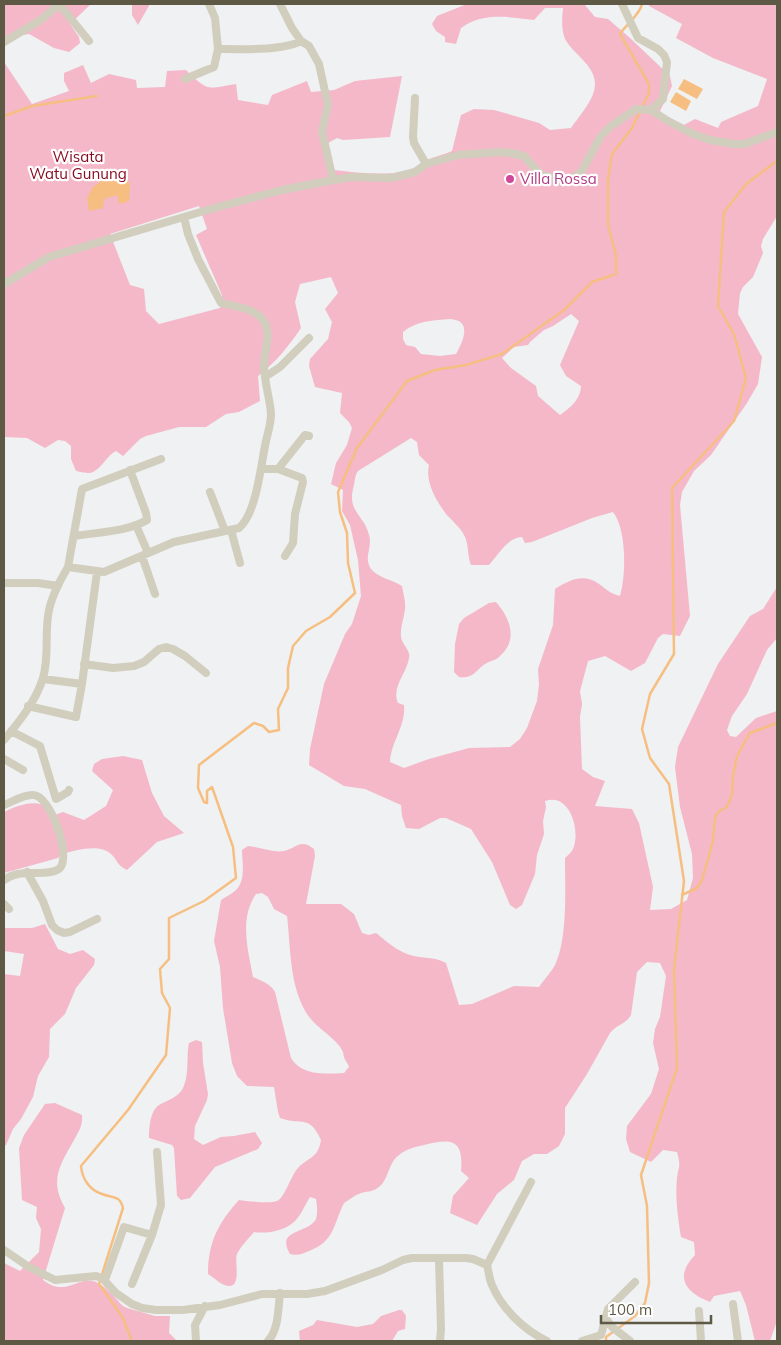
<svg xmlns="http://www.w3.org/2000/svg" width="781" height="1345" font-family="Mulish,sans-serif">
<rect width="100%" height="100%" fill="#eff1f2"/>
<!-- green -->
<path fill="#f4b8c9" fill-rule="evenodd" d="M4,4H89L90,5L70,24L79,37L80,43L69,52L54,48L29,34L18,36L4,45Z
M132,4H150L138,25L132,15Z
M467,4H584L595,17L608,19L630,38L670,76L672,86L660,111L663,116L682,126L695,119L718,128L721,122L758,106L767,79L713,58L676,38L682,24L649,6V4H777V216L763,239L761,246L763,253L753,277L743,287L740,293L738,314L762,357L758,384L747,403L711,455L694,471L682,492L680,505L690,616L680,636L663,634L658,638L645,663L631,671L605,656L588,661L580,691L582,704L580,717L582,769L593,777L605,781L595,806L632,809L639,823L653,887L650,910L671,909L687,900L693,878L692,854L680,807L675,767L678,747L718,664L750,616L763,609L777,587V638L767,650L747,694L732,716L727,730L730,736L736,737L756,718L777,711V1321L770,1341H755L746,1305L740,1291L714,1296L710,1302C685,1292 674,1277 695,1255L694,1242L681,1237C678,1219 675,1197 677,1178C679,1164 681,1168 677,1152L663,1150L651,1162L630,1152L626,1139L627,1126L651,1094L659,1069L653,1043L655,1029L660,1017L666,976L660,963L647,962L637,972L631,1015C626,1024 616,1025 610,1033L587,1074L565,1108V1134L559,1146L547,1154H534L522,1161L514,1180L497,1194L477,1225L450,1213L453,1196L469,1178L461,1171C464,1139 451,1138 424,1145C415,1147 406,1149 399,1155C388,1163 389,1179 379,1187C373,1192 368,1191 361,1193C355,1195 349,1200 344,1203C333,1225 335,1241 309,1251C302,1254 297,1256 290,1254C275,1229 308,1234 316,1219C318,1213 317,1205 316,1199L310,1197C305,1205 301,1215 295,1221C285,1231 267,1234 254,1232C248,1239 241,1246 237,1254C234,1261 242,1286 229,1286C221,1286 214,1277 208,1274C208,1243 218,1223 239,1200C247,1201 270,1204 277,1201C285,1198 291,1175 298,1168C308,1157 318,1159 321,1140C309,1114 303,1126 280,1118L278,1112L274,1087L247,1086L237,1076L232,1063L223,1008L220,967L214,941L221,900C226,897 233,893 237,889C246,879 242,861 242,850L248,846C260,847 271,853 284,851C297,848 300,838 314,849L315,856L306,904H341L354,914L362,933L369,935L376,933C386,941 397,951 410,955C424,959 432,956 446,963L459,1005L472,1004L514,986L539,987C544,980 551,972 555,965C568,938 565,887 565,858C568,855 572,852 573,849C581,831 570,792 545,801L546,807L543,821L544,834L537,855L535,874L522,905L516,909L510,905L492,862L471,829L446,818H440L419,829L406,828L402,816L401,805L365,789L344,786L309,765L310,749L324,684L345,634L352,624L361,596L358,560L350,525L342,511L343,490L331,484L336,463L347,445L352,428L349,422L340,413L342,393L315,387L309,366L310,359L328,339L332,322L325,309L338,293L331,277L300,284L295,302L301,328C288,347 276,362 258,376L260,401L239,412L226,414L206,427H179L146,436L140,439L123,456L116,451C106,456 100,472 89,473C86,473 80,472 76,471L71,459V446L65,441L58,440L45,448L27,438L4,437V62L32,104L69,91L64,81V73L83,65L91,83L109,74L136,80L137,88L165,87L167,71L186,70C209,92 206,89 236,84L238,100L268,105L272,95L307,81L311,92L334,90L355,81L402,76L390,137L343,140L337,138L328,143L334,170C356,173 381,175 403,172C412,171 419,164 427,160C435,156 444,155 452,151L461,115L474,109L494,110L539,123L550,130L571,128C580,115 595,99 595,84C595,65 573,54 565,39C561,29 562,18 563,8H545L534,20C509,17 483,12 461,28L456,44L445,42V37L436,31L432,24L437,16ZM199,206L207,229L196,235L222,295L220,308L159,324L146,311L144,289L130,285L110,234ZM571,314L579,321L560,365L566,376L581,386C581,399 570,408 560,415L538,396L536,386L511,368L502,358L514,347L528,345L530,342L544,330L553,326ZM450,319C473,320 463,342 456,354L440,356L421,354L415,347L406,345L403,339V332C416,321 434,320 450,319ZM411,438L417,442L419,455L429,465C425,482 436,500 446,514C452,521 460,527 464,535C469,543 467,555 471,565H489C498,555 508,537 522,537L525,543L532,542L592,518L613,512C627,530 626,575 620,596C611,594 606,589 599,584C583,573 570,580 555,589L553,625L538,669L539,685L537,701L527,728L520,739L510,747L469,748L429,759L404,768L390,762C391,742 406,726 404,705L398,703C391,687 407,673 409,658C411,650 402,645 401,637C400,628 404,618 405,609C406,602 403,593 402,586C393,580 378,578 371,569C363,557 373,547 369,535C364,514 346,512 354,485C355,480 355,475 358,471ZM262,893L268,897L274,909L287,916C291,949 289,985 307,1014C316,1028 336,1038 342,1050C345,1056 342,1050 344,1057C345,1061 348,1063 349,1067L344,1073C326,1074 302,1076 291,1058L275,992C270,983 262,981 253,977C248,950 239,918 256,894Z
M496,602C510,618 519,640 499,657C496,660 490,661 485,664C475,671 473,679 459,677L454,672L455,644L459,624L464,618L489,603Z
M123,756L142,760L152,793L164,816L184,833L157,842L127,870C116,865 118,860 111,854C98,843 76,851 61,854L58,858L4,873V812C16,806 31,800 44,805L49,817L63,812L84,820L106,806L113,790L92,771L94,764L102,759Z
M45,924L58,949L70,954L83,950L95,959L94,965L76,988L65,1014L50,1029L49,1057L38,1076L33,1097L21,1119L13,1129L6,1145L4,1146V974L20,976L24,954L4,951V928H32Z
M196,1040L202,1042L203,1063L208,1094L207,1100L195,1126L194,1139L203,1145L221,1137L234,1136L255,1132L262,1143L258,1149L215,1167L190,1198L181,1200L177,1196L174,1148L172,1145L149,1138C149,1128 150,1111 159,1105C168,1100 176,1098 182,1090C190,1076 186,1057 189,1043Z
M55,1103L82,1115C83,1125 79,1131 74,1140C60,1165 49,1180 65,1208L43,1280C66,1298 77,1275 96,1282C107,1287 115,1298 123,1306L127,1308L155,1316H170L169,1333L177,1341H4V1263L20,1271L39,1252L41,1229L36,1218L37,1207L22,1200L19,1148L24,1135L45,1104Z
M399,1310H402L406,1316L405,1329L398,1331L392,1341H317L313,1340L298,1341H300L299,1331L313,1325L317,1320L357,1327L373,1324L381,1316Z"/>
<!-- water -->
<path fill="#f6bf81" d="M684,79L703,89L697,99L678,89Z
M676,92L691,101L686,111L670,102Z
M122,175L127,178L130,185L129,201L119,204L117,195L104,199L103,208L89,211L87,198L93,187L108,176Z"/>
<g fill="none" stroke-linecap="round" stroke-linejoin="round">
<!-- stream -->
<path stroke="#f6bf81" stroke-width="2.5" d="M4,116L32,106L97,96
M682,895L697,888L702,880L713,841L715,818L718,812L727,807L732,795L733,776L737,756L750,733L777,723
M132,1341L123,1318L99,1284L123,1208C120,1195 112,1198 102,1194C89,1190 82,1178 81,1166L128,1110L166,1055L170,1008L162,993L160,969L169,959V918L204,901L236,878L233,847L212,787L207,791V803L204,802L198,788L199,765L254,723L263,726L269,732L279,730L278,709L288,688V668L293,646L306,631L330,617L355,593L348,563L347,533L340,512L338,492L357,448L407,381L435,370L466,365L502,354L564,310L592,282L616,274V255L608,225V179L612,154L632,128L649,93V84L620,34C626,24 640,15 642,4
M606,1341V1337L635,1316L645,1303L649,1283L647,1206L641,1175L677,1068L674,969L684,881L669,784L650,758L642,729L650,694L674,654L672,488L734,421L746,378L734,334L718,306L724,212L746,184L777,161"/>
<!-- minor -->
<path stroke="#d2cebe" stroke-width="8" d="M59,4L89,41
M209,4L215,18L218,49
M280,4L292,28L301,41L309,46L319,64L328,105L322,131L333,180
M622,4L638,38L658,49L664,55L667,62L663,99L651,110
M4,42L39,21L60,4
M185,79L214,67L218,49C238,49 283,51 301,41
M415,98L413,137L414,143L426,164
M4,284L49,257L214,208L282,190L333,180L352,177L391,178L415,172L426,164L458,155L501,152L511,153L524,156L541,175L564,180L573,178L581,172L601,136L611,126L636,109L651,110L668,121L693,134L710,140L734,144H745L777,132
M265,377L280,367L309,338
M262,469H278L305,435L309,436
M278,469L302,478L303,482L295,514L293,543L285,556
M210,492L225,531
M136,525L148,553
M231,530L240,563
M75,536C98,532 127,532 147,520L146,513L130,470
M142,556L155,594
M68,567L82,489L161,459
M4,583H38L58,586
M84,664L113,668L134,666L144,662L159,649L166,647L173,649L185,656L206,673
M43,679L82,684L97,572
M28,706L76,717L82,684
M11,731L40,746L56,799L68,792L69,790
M4,740C19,722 36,701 43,678C49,658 45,637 48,616C50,599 59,582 68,567L104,572L174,542L239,528C257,513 261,463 266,441C268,432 271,424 271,414C270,398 264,382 264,365C264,352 271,336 265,323C257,308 236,307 221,303L198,259L188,234L184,217
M4,759L23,770
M4,805C12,802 24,794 33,795C51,795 71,856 60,868C52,876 29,871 18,874C13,875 8,877 4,880
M27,872L43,901L52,925L57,930L64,933L70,932L97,919
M4,904L9,909
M4,1250L29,1267L55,1280L96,1276L102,1278L116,1293L132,1304L142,1308L156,1310H183L220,1305L262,1294H307L325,1291L382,1270L403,1260L412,1258H466L473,1259L487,1265C489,1272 489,1279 492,1285C502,1309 524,1330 547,1341
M439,1259L441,1329L440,1341
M487,1265L531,1182
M105,1280L124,1227L152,1235
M132,1284L152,1235L161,1205L157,1152
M733,1304L738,1341
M699,1311L701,1341
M605,1317L612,1327L630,1341
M196,1341L195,1325L205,1306
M268,1341C279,1329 278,1309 280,1293
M582,1341L601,1335L608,1309L635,1282"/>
</g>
<!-- markers -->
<circle fill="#d1479c" stroke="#fff" stroke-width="2" cx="510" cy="179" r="5"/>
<g text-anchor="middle" stroke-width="4.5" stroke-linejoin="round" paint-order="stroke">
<!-- park labels -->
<g font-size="15" fill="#880d22" stroke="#fff">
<text x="78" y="162">Wisata<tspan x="78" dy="17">Watu Gunung</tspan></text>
</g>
<!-- hotel labels -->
<g font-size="15" fill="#b23c85" stroke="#fff" text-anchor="start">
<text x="520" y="184">Villa Rossa</text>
</g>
</g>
<!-- border -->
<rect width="781" height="1345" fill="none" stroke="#5e5945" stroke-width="10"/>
<!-- scale -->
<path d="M601 1315v8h110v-8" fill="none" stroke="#5e5945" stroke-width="2.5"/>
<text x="608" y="1315" font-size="15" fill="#5e5945" stroke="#ffffff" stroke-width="4" paint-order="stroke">100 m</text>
</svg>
